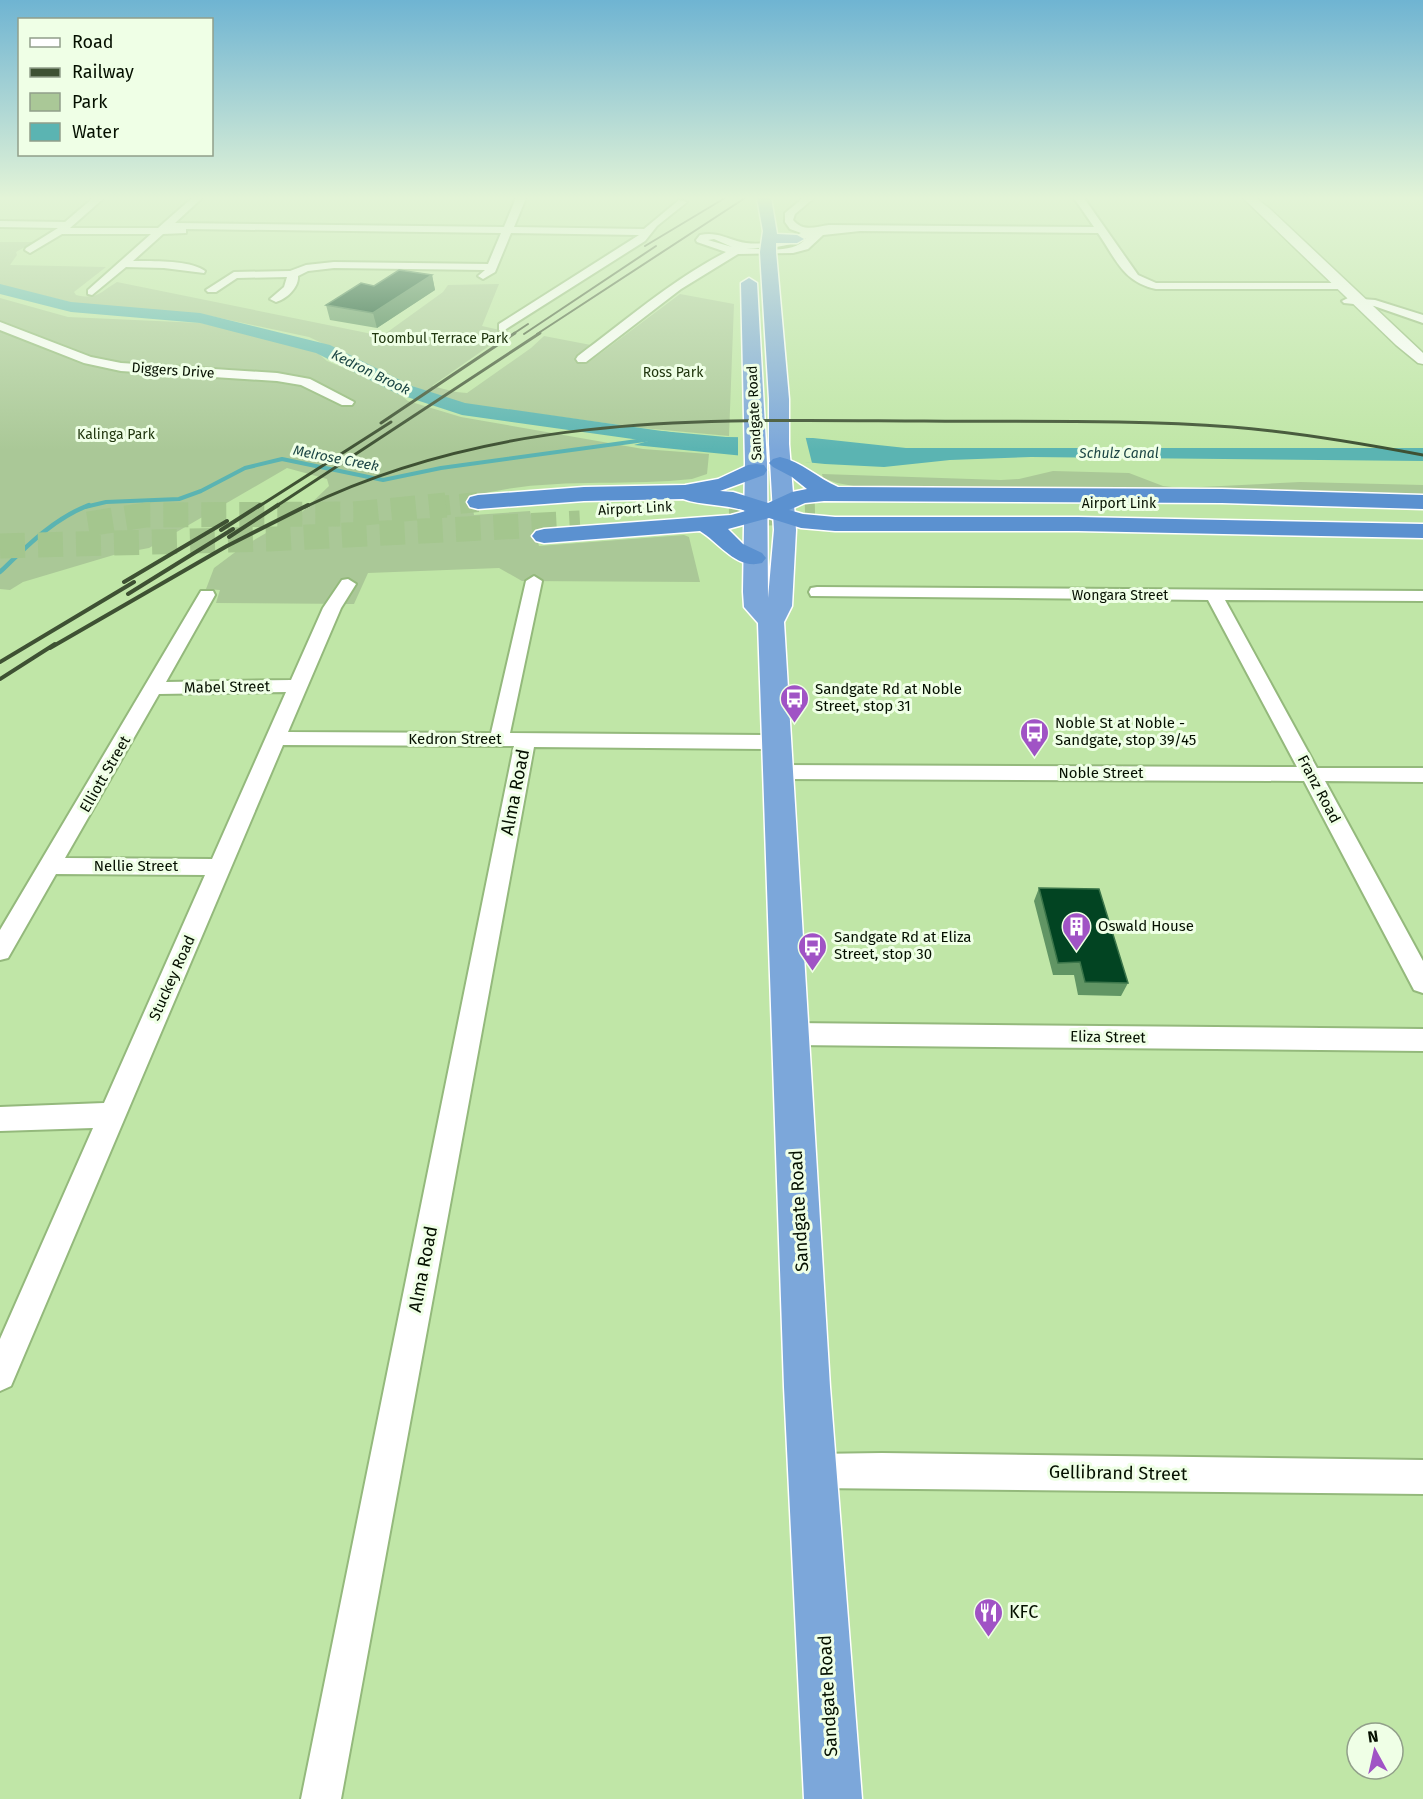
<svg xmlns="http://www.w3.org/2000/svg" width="1423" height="1799" font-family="'Fira Sans',sans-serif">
<rect width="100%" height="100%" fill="#c0e6a7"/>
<!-- green -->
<path fill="#aac897" d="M0,242H34L16,252L17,255L10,265L106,267L74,292L76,295C98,300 100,292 117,282L382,336L443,292L448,285L499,284L482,326L509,332L432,386L456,392L467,393L531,348L544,336L591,345L574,358L589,362L680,294L734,304L729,436L642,428L466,404L421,390L309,337L206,315L74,303L0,285Z
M0,298L68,317L201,323L313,349L327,361L390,387L408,401L461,417L643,449L709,454L707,474L692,479C619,487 542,476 471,497L474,515L530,511L539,546L684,535L689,537L700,582L522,581L499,568L368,573L354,604L216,603L220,590L206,589L214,568L242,547L301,513L329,486L327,479L287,468L149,548L117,554L23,582L10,590L0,589Z
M1053,471L1129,473L1163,486L1181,488L1300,482L1423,485V498L1251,492L859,487L837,483L823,478L822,474L1001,480L1019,479Z"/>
<!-- water -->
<path fill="#5bb4b2" d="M661,431L726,437L813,438L906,448H1423V461L1031,457L950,460L884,467L825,464L634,445L659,438Z"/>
<!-- pier -->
<path fill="#c0e6a7" d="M738,434L805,435L812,463L738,458Z"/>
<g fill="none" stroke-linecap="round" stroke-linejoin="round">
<!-- stream-far1 -->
<path stroke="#5bb4b2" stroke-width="4" d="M85,507L106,502L179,499L201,491L245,468L282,459L383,480L441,468L659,438"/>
<!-- stream -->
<path stroke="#5bb4b2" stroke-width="4.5" d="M0,572C27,546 53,519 89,505"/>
<!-- river -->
<path fill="#5bb4b2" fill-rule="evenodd" d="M0,284L71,302L200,313L330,345L412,386L465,403L704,437L712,438L715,443L712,448L704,449L462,415L398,394L316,353L200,323L71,312L0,294Z"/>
<!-- motorway-tunnel-far1 -->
<path stroke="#a4c68e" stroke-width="20" stroke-dasharray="20 10" stroke-linecap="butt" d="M430,507L478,502"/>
<!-- motorway-tunnel -->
<path stroke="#a4c68e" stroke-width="25" stroke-dasharray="25 13" stroke-linecap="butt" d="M729,514L815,512
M88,524L146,515L354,514L446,505
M0,546L269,539L580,523"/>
<defs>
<path id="minor" d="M93,198H104L70,228H158L192,198H202L175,223L504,227L516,198H526L514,227L644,229L679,200L687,202L657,226L645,241L503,331L499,330V324L639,235L511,233L495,272L483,279L478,276L485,270L334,268L308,271L298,276C299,287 287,299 276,302L270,299L284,287L287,277L237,278L216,292H208L206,290L234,272L290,271L306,265L334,262L488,264L501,233L186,229V233L163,234L133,261C151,261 191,260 205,271L204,273L164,268L126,267L92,295L88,294V290L151,234H62L30,253L25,250L26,248L58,228L0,227V221L65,222Z
M803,198H814L795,214L793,220C803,232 815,227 829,225L1094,227L1074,198H1084L1138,275L1156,283H1342L1348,286L1342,289H1156C1123,282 1116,259 1098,233L860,231L823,235L808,249L793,253L738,254L681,289L586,362H578L576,359L578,356C626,320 672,280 726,252L697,242L696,240L700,235C715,232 723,237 737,241C756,247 783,242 801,233L790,229L785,222V213ZM806,238C795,254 764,249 746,248C768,248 787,248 806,238ZM714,239L732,247L708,240Z
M1348,298L1375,300L1423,315V323L1374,306L1344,303L1342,301Z
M0,322L91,357L121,363L277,373L310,379L354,402L352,405H342L301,385L277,381L121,371L84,363L0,330Z
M534,576L542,581L510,733L778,735L785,737L788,742L785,747L778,749L534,747L341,1799H301L514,746L283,745L11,1386L0,1391V1339L93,1128L0,1131V1107L104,1103L205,875L56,874L8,958L0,960V930L201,591H213L215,595L166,682L291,680L323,608L342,580L348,579L356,584L341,608L288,732L491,733L526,581ZM286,692L212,859L65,858L159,694Z
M817,587L1423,591V601L1225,600L1317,768H1423V782L1325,781L1423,961V993L1414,990L1304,781L780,779L773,777L770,772L773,767L780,765L1297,767L1208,600L811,596L809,592L811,588Z
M792,1023L1423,1029V1051L792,1045L783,1042L779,1034L783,1026Z
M882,1453L1423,1460V1494L813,1488L801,1483L796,1471L801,1459L813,1454Z"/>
<path id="tertiary" d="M1243,198H1256L1270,209L1423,353V364L1418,363L1396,345Z"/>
<path id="trunk" d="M757,198H771L777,234L797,235L804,239L797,243H776V252L789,399V444L796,530L792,606L784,622L830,1387L862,1799H804L784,1387L758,623L744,607L743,592L745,463L741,283L749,278L757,283L767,463L768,598L774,530L769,444V399L760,252L763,231Z"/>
<path id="motorway" d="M780,457C802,462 817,478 838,487L1222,489L1423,495V509L1222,503L824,501L805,503L789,510L803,514L835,517H1078L1423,524V538L1078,531H835L801,528L769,518L728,529L743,544L762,553L766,558L762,563C736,570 720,543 700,531L544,543L536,541L532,536L536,531L544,529L731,515L746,511C725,504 703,506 683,499L584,501L478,509L470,507L467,502L470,497L478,495L584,487L685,485L718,479L748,465L756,464L764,465L767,470L764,475L720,491L733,492L768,503L792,492L807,489L792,477L773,467L769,463L773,459Z"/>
</defs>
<!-- minor casing -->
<use href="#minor" stroke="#94b97c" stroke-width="4"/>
<!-- tertiary casing -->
<use href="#tertiary" stroke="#94b97c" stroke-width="3"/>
<!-- trunk casing -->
<use href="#trunk" stroke="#fff" stroke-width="3"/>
<!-- motorway casing -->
<use href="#motorway" stroke="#fff" stroke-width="3"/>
<!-- minor -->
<use href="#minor" fill="#fff" fill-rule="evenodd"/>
<!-- tertiary -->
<use href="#tertiary" fill="#fff" fill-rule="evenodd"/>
<!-- trunk -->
<use href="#trunk" fill="#7ca7da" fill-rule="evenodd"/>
<!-- motorway -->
<use href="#motorway" fill="#5b91d0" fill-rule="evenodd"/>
<!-- rail-far2 -->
<path stroke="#3e5133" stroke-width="2" d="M645,246L725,198
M513,334L528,324
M524,334L656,246
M537,334L745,198"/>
<!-- rail-far1 -->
<path stroke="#3e5133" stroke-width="3" d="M381,423L515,333
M258,507L391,422
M275,507L540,333
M305,507C503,411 710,420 924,421C1027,422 1129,419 1232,427C1296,432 1360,443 1423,455"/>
<!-- rail -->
<path stroke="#3e5133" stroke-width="4" d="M221,530L260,505
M229,537L278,505
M124,582L227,521
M128,594L233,529
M50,648L227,546L308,505
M0,662L134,582
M0,679L55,644"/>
</g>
<!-- wall -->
<path fill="#619564" d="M432,275L435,290L377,328L330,320L326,305L374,286Z
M1039,888L1128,983L1121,996L1078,995L1074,975H1053L1034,901Z"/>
<!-- shaded-wall -->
<path fill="#3b754a" d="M432,275L435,290L377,328L373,313Z"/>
<!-- building -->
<path fill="#024422" stroke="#3b754a" stroke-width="1.5" d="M399,270L432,275L373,313L326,305L361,283L374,286Z
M1039,888L1099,889L1128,983L1085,982L1080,962L1058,963Z"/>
<!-- sky -->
<linearGradient id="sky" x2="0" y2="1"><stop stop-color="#6fb4d2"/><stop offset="0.44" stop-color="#e3f4d7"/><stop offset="1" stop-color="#e3f4d7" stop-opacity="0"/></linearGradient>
<rect width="1423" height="450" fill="url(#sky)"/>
<!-- icons -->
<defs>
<symbol id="bus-pin" viewBox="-11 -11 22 30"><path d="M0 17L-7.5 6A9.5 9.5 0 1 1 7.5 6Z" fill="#a053c5" stroke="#efffe6"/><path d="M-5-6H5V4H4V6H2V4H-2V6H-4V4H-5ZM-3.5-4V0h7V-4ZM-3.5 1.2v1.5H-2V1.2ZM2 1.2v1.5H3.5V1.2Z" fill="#fff"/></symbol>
<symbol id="building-pin" viewBox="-11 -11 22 30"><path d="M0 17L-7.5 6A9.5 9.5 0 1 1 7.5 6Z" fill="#a053c5" stroke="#efffe6"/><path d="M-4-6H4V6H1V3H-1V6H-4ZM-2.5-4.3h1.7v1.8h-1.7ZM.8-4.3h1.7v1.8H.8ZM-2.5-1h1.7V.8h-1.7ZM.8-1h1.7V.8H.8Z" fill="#fff"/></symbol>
<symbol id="restaurant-pin" viewBox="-11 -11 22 30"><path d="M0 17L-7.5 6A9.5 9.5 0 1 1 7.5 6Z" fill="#a053c5" stroke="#efffe6"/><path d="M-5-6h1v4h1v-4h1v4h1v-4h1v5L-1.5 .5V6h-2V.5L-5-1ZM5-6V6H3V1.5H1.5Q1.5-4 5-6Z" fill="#fff"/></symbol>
</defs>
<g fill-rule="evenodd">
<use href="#bus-pin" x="778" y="682" width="33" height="45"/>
<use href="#bus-pin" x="1018" y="716" width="33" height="45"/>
<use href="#building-pin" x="1060" y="910" width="33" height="45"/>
<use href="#bus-pin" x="796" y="930" width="33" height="45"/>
<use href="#restaurant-pin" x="972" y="1596" width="33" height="45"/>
</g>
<g text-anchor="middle" stroke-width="6" stroke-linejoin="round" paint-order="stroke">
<!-- far-park labels -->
<g font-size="14" fill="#21370f" stroke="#efffe6">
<text x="440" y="343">Toombul Terrace Park</text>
<text x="673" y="377">Ross Park</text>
<text x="116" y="439">Kalinga Park</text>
</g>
<!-- far-street labels -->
<g font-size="14" fill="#051000" stroke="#efffe6">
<text transform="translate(173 370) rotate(4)" y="5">Diggers Drive</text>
<text transform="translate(754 413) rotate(-93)" y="5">Sandgate Road</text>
<text x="1119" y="508">Airport Link</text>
<text transform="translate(635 508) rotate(-3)" y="5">Airport Link</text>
<text x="1120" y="600">Wongara Street</text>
</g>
<!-- far-water labels -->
<g font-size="14" font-style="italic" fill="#1c4645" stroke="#efffe6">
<text transform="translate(371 372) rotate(26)" y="5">Kedron Brook</text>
<text x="1119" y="458">Schulz Canal</text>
<text transform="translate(336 458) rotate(11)" y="5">Melrose Creek</text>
</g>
<!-- street labels -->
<g font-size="15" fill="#051000" stroke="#efffe6">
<text transform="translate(227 687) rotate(-1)" y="5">Mabel Street</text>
<text x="455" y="744">Kedron Street</text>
<text x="1101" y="778">Noble Street</text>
<text transform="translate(105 774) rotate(-60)" y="5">Elliott Street</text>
<text transform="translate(1319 789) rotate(62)" y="5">Franz Road</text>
<text x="136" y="871">Nellie Street</text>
<text transform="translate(172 978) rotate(-66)" y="5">Stuckey Road</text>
<text transform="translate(1108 1037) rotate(1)" y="5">Eliza Street</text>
</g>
<!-- poi labels -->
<g font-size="15" fill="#051000" stroke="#efffe6" text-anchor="start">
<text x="815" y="694">Sandgate Rd at Noble<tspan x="815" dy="17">Street, stop 31</tspan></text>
<text x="1055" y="728">Noble St at Noble -<tspan x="1055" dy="17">Sandgate, stop 39/45</tspan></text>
<text x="1098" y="931">Oswald House</text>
<text x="834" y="942">Sandgate Rd at Eliza<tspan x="834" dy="17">Street, stop 30</tspan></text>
</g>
<!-- near-street labels -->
<g font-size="18" fill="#051000" stroke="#efffe6">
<text transform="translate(515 792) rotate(-79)" y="6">Alma Road</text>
<text transform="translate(799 1211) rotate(-93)" y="6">Sandgate Road</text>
<text transform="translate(423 1269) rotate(-79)" y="6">Alma Road</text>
<text transform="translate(1118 1473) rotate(1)" y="6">Gellibrand Street</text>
<text transform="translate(828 1696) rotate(-93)" y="6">Sandgate Road</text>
</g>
<!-- near-poi labels -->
<g font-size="18" fill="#051000" stroke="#efffe6" text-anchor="start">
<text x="1009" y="1618">KFC</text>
</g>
</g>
<!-- legend -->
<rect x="18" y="18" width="195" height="138" fill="#efffe6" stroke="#919f8a" stroke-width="1.5"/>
<rect x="30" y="38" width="30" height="9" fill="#ffffff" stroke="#919f8a" stroke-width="1.5"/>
<text x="72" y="48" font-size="18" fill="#051000">Road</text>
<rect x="30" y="68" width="30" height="9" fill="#3e5133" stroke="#919f8a" stroke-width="1.5"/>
<text x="72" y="78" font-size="18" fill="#051000">Railway</text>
<rect x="30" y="93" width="30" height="18" fill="#aac897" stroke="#919f8a" stroke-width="1.5"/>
<text x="72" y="108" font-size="18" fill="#051000">Park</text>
<rect x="30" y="123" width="30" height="18" fill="#5bb4b2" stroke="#919f8a" stroke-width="1.5"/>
<text x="72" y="138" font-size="18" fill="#051000">Water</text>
<!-- north arrow -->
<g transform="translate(1375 1751) rotate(352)"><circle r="28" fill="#efffe6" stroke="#919f8a" stroke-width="1.5"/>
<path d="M0-4.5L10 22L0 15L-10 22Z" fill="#a053c5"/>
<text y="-9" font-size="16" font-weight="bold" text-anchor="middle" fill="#051000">N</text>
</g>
</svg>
